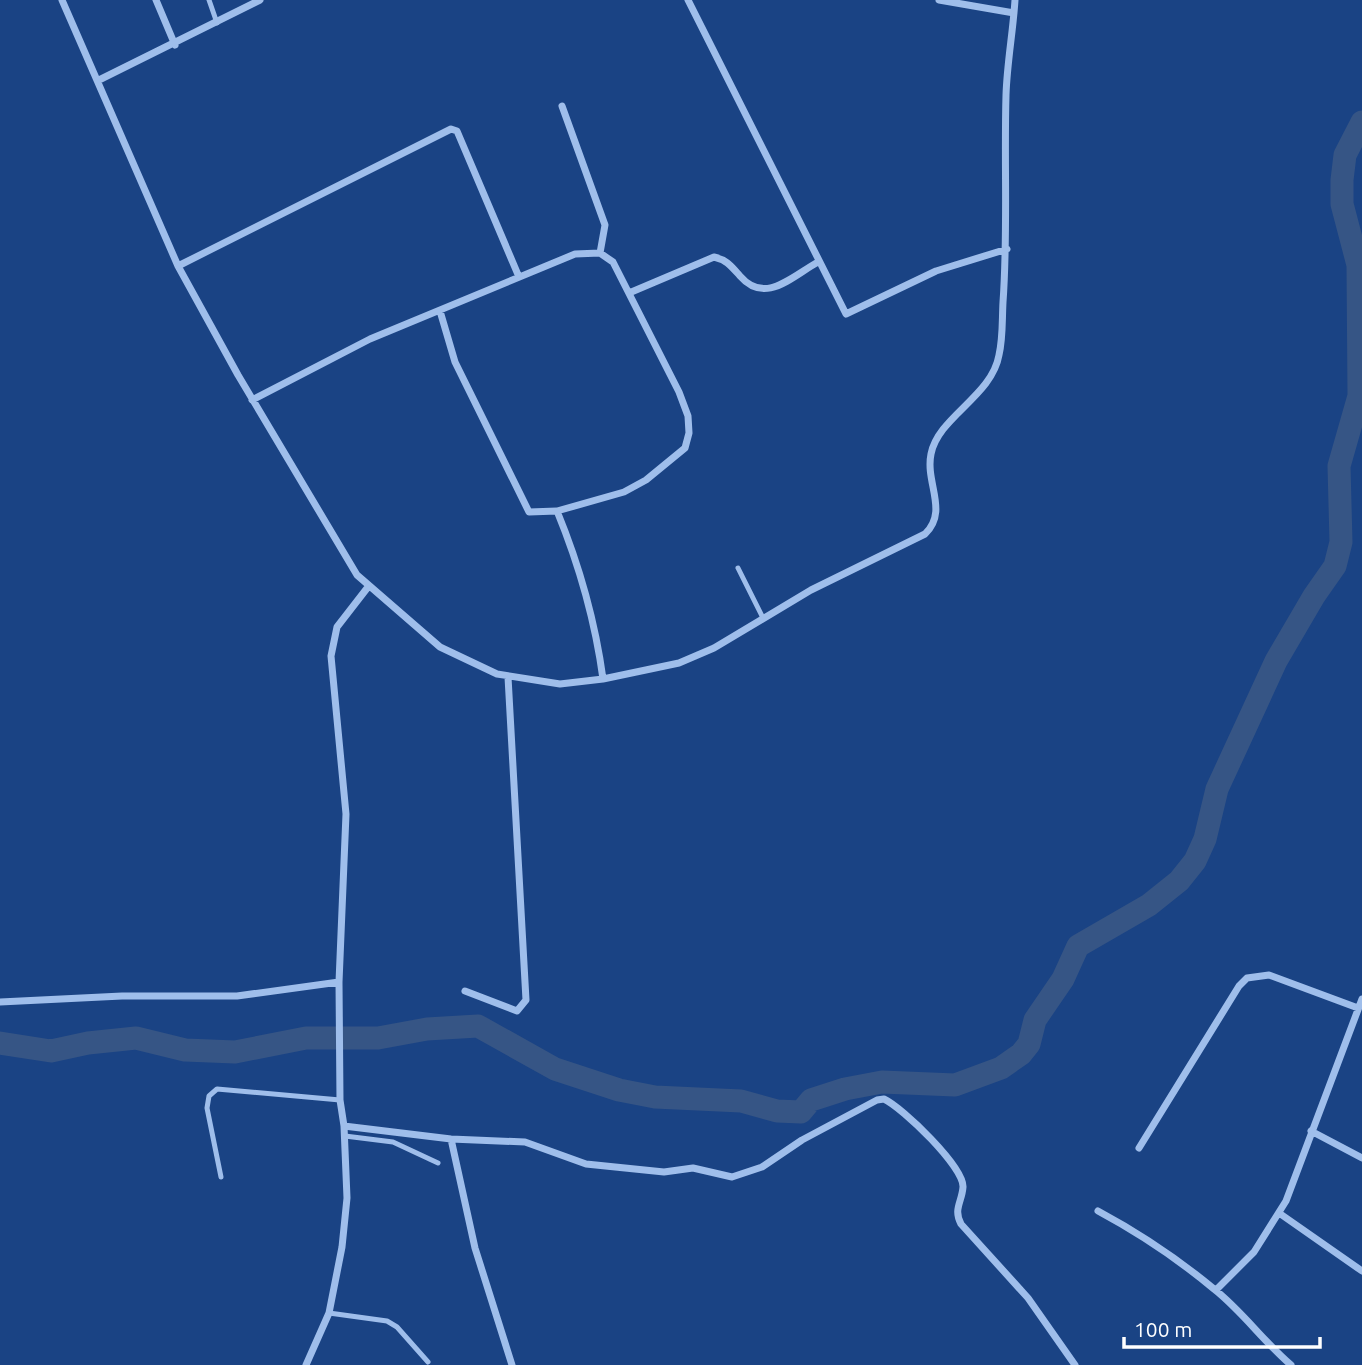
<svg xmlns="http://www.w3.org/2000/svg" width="1362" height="1365" font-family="Ubuntu,sans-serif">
<rect width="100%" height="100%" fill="#1a4384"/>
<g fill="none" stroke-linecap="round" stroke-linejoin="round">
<!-- river -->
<path stroke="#365585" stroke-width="23" d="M0,1043L51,1051L88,1043L136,1038L185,1050L235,1052L306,1038H378L427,1029L478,1026L555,1069L619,1090L655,1097L741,1101L777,1111L801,1112L811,1100L845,1089L882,1082L955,1085L1001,1068L1021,1054L1029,1044L1035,1020L1063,979L1078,946L1149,905L1179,881L1195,861L1205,839L1217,789L1276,661L1314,596L1335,566L1341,542L1339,466L1359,396L1358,265L1342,204V180L1345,155L1362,122"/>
<!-- lane -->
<path stroke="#9fbeeb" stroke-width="5" d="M209,0L217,23
M738,568L763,618
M345,1136L393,1142L438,1163
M221,1177L207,1108L209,1096L217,1089L340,1100
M329,1313L387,1321L397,1327L428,1362"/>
<!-- street -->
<path stroke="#9fbeeb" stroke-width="7" d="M62,0L178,266L238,375L357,575L440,647L497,674L560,684L603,679
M156,0L175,45
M688,0L846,314L936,271L1007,249
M939,0L1014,13
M99,80L260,0
M562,106L605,225L600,253
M178,266L451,129L457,131L519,277
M629,293L714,257C727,260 731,266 740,276C765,305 791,277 818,262
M440,311L455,362L529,512L557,511C580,567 595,620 603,679L679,663L714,648L811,590L925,534C949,511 925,483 931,454C938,417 992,396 999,355C1003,338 1002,320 1003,302C1008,233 1004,165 1006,95C1007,63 1013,32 1015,0
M252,400L370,339L575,254L600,253L613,262L679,392L688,416L689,433L685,448L646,480L624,492L557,511
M465,991L517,1011L526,1000L508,677
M0,1002L122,996H237L339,982
M344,1126L451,1139L525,1142L586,1164L664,1172L693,1168L732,1177L762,1167L802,1140L877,1100L884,1099C903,1108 964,1167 963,1187C962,1202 953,1209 961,1224L1028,1298L1075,1365
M1311,1131L1362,1158
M451,1139L475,1248L512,1365
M1139,1148L1239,986L1247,978L1269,975L1358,1008
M1098,1211C1139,1233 1178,1259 1214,1289C1242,1311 1264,1342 1291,1365
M1279,1213L1362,1271
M1216,1290L1254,1252L1286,1201L1362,999
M306,1365L329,1313L342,1247L347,1198L344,1126L340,1100L339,982L346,814L331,656L337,627L368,587"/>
</g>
<!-- scale -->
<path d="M1124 1337v10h196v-10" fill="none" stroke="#ffffff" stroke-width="3.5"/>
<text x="1134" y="1337" font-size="21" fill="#ffffff" stroke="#1a4384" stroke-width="5" paint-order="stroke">100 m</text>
</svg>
